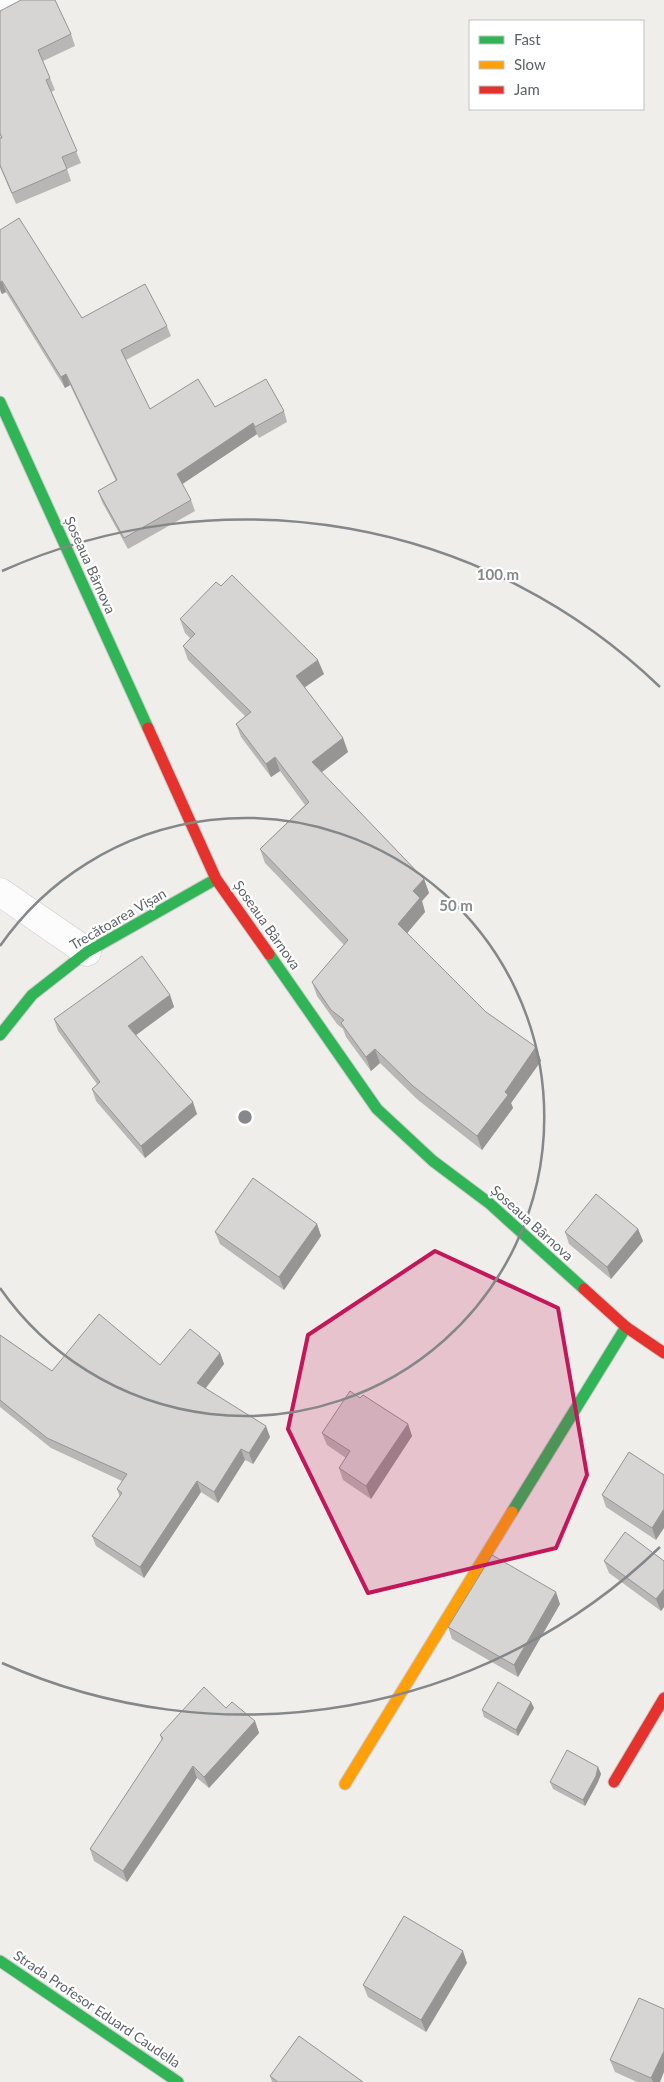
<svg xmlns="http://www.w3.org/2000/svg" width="664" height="2082" font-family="Lato,sans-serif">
<rect width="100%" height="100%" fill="#efeeea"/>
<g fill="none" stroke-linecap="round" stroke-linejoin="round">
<defs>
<path id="street" d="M0,8L17,0
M0,892L87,952"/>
<path id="fast" d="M0,402L148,728
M269,954L377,1109L433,1161L489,1203L584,1289
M0,1035L32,995L87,952L216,879
M512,1512L626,1327
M0,1961L178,2082"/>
<path id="slow" d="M345,1784L512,1512"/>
<path id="jam" d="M148,728L216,879L269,954
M584,1289L626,1327L664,1353
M614,1782L664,1698"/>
</defs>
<!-- street casing -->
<use href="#street" stroke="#cbcccc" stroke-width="29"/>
<!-- fast casing -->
<use href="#fast" stroke="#cacacb" stroke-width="13"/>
<!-- slow casing -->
<use href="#slow" stroke="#cacacb" stroke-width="13"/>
<!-- jam casing -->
<use href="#jam" stroke="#cacacb" stroke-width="13"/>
<!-- street -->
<use href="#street" stroke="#fdfcfc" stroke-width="28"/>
<!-- fast -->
<use href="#fast" stroke="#30b455" stroke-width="11"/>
<!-- slow -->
<use href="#slow" stroke="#ff9f0a" stroke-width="11"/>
<!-- jam -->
<use href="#jam" stroke="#e5322d" stroke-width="11"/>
</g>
<!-- wall -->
<path fill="#b8b7b5" d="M0,11L71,34L75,46L43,61L55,90L51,92L81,163L67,169L71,181L16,204L0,167V138H1L0,135Z
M0,230L82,318L167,326L171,336L126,360L150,409L215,407L284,411L287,422L259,438L257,434L182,484L191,500L195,511L128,549L102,502L98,491L116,481L70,385L65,388L6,292L2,294L0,291Z
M221,586L324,674L304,687L343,738L348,752L321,772L424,879L429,893L422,901L425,912L407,933L486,1012L536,1047L541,1061L511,1103L513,1108L482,1150L418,1100L380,1063L371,1071L346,1037L343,1029L337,1024L317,996L312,982L344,945L265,863L260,849L305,805L280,771L271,777L241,737L236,724L245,716L188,660L183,646L190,638L185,633L180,619Z
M170,995L174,1007L136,1035L197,1114L145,1158L96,1101L92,1089L97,1084L58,1031L54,1019Z
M317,1224L321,1236L284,1290L220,1244L215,1232Z
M638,1229L643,1241L611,1279L569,1244L565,1232Z
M0,1335L52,1371L160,1365L220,1353L224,1364L206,1388L270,1437L253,1464L245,1460L218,1503L201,1492L144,1578L96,1546L92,1536L120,1497L117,1489L122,1481L51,1448L0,1407Z
M360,1398L408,1424L412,1436L371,1499L343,1480L339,1468L346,1458L327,1445L322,1433Z
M629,1452L656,1540L606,1507L602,1495Z
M604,1561H664V1607L661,1611L609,1573Z
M560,1604L518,1677L452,1639L448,1627Z
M531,1702L534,1708L518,1736L484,1717L482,1710Z
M226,1708L255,1721L259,1733L209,1788L197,1778L127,1882L94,1861L90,1849L162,1741L160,1735Z
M598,1767L601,1774L598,1782L585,1806L553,1789L550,1782Z
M467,1963L426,2032L368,1997L363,1985Z
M610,2060L660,2082H637L615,2072Z
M270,2076L363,2082H272Z"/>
<!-- shaded-wall -->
<path fill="#969594" d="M2,281L6,292L2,294L0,288V282Z
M66,374L70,385L65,388L61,377Z
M253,423L257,434L181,485L177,474Z
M318,660L324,674L301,690L296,676Z
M343,738L348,752L317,776L312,762Z
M275,757L280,771L271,777L266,764Z
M424,879L429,893L422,901L425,912L403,938L398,924L413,891Z
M170,995L174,1007L132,1038L128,1026Z
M536,1047L541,1061L511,1103L513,1108L482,1150L477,1136L505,1092Z
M375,1049L380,1063L371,1071L366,1057Z
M193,1102L197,1114L145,1158L141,1146Z
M317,1224L321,1236L284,1290L279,1277Z
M638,1229L643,1241L611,1279L607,1267Z
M220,1353L224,1364L201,1394L197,1383Z
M408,1424L412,1436L371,1499L366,1486Z
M266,1426L270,1437L253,1464L249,1453Z
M241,1449L245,1460L218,1503L214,1492Z
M197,1481L201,1492L144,1578L140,1567Z
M664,1509V1528L656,1540L652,1528Z
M664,1589V1607L661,1611L656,1599Z
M556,1592L560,1604L518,1677L514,1665Z
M531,1702L534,1708L518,1736L516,1730Z
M255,1721L259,1733L209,1788L204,1777Z
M193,1766L197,1778L127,1882L123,1871Z
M598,1767L601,1774L598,1782L585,1806L583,1800Z
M463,1951L467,1963L426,2032L421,2020Z
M664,2051V2072L660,2082H653L651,2078Z"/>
<!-- building -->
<path fill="#d6d5d3" stroke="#969594" d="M21,0H55L71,34L38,50L50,78L46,80L77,151L62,157L67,169L12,193L0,165V138H2L0,133V11L2,10Z
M19,218L82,318L145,284L167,326L121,350L150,409L198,379L215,407L266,379L284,411L255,427L253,423L177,474L191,500L124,538L98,491L117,480L66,374L61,377L2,281L0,282V230Z
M232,575L318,660L296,676L343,738L312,762L424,879L413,891L420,898L398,924L486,1012L536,1047L505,1092L508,1095L477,1136L413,1086L375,1049L366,1057L341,1023L344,1020L331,1010L312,982L348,940L260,849L309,802L275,757L266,764L236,724L251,712L183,646L195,634L180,619L216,582L221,586Z
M142,956L170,995L128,1026L193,1102L141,1146L92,1089L100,1082L54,1019Z
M253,1178L317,1224L279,1277L215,1232Z
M596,1194L638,1229L607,1267L565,1232Z
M99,1314L160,1365L190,1329L220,1353L197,1383L266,1426L249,1453L241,1449L214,1492L197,1481L140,1567L92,1536L122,1493L117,1489L127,1474L47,1438L0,1400V1335L52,1371Z
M350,1391L360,1398L363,1395L408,1424L366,1486L339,1468L350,1451L322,1433Z
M629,1452L664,1475V1509L652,1528L602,1495Z
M625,1532L664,1561V1589L656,1599L604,1561Z
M492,1555L556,1592L514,1665L448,1627Z
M498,1682L531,1702L516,1730L482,1710Z
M204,1687L226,1708L232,1702L255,1721L204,1777L193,1766L123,1871L90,1849L163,1738L160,1735Z
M567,1750L598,1767L596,1776L583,1800L550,1782Z
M404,1916L463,1951L421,2020L363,1985Z
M639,1998L664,2009V2051L651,2078L610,2060Z
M299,2036L363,2082H278L270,2076Z"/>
<!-- marked area -->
<path fill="#c2185b" fill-opacity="0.2" stroke="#c2185b" stroke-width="4" stroke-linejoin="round" d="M435,1251L558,1308L587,1475L556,1548L368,1593L288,1429L308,1335Z"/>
<!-- distance rings -->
<g fill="none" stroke="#84888a" stroke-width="2.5">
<path d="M0 946A299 299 0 1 1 0 1288"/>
<path d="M660 1547A598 598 0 0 1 2 1663M2 571A598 598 0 0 1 660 687"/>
</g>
<g text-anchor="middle" stroke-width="4.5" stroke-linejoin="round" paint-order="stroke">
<!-- street labels -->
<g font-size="14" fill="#5f6368" stroke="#fff">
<text transform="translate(90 565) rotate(66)" y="5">Șoseaua Bârnova</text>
<text transform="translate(118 919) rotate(-30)" y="5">Trecătoarea Vișan</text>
<text transform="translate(267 925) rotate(55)" y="5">Șoseaua Bârnova</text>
<text transform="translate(532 1223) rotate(42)" y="5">Șoseaua Bârnova</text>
<text transform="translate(97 2009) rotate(34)" y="5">Strada Profesor Eduard Caudella</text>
</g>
</g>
<circle cx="245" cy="1117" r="8" fill="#84888a" stroke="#fff" stroke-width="2.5"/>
<g font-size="15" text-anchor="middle" font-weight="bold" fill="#84888a" stroke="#fff" stroke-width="4.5" stroke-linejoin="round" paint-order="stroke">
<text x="498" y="580">100 m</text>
<text x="456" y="911">50 m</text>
</g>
<!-- legend -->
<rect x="469" y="20" width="175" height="90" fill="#ffffff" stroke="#bfc1c3"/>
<rect x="479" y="36" width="25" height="8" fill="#30b455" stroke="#bfc1c3"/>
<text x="514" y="45" font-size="15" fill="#5f6368">Fast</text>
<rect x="479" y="61" width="25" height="8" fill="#ff9f0a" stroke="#bfc1c3"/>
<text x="514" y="70" font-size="15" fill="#5f6368">Slow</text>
<rect x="479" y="86" width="25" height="8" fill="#e5322d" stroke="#bfc1c3"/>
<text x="514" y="95" font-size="15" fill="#5f6368">Jam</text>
</svg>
